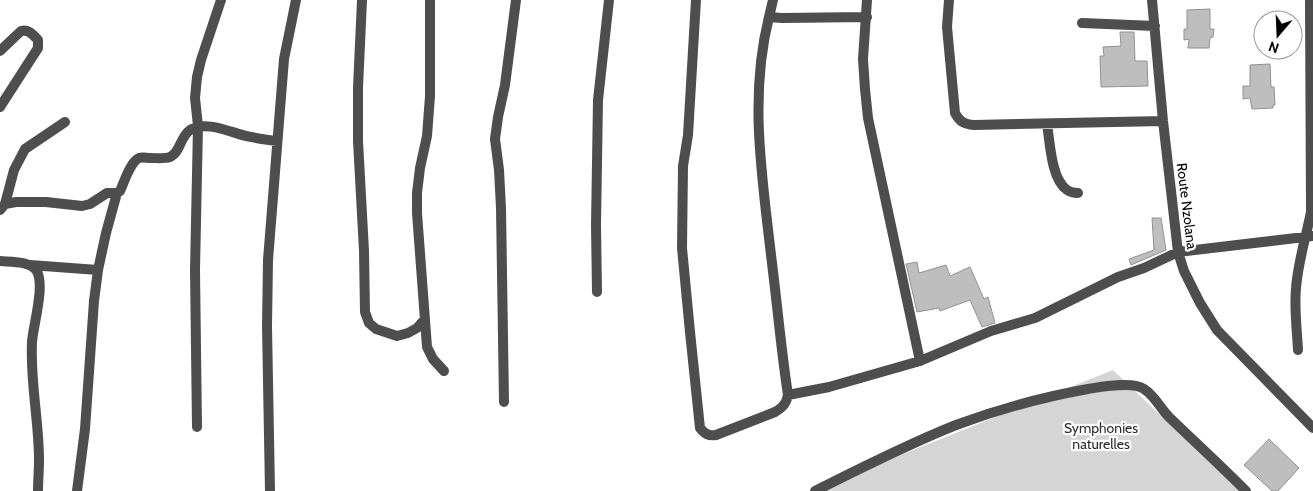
<svg xmlns="http://www.w3.org/2000/svg" width="1313" height="491" font-family="Cabin,sans-serif">
<rect width="100%" height="100%" fill="#fff"/>
<!-- green -->
<path fill="#d5d5d5" d="M1113,370L1240,491H811Z"/>
<!-- building -->
<path fill="#bebebe" stroke="#929292" d="M1210,9V29H1214L1213,37L1210,38L1209,48H1188L1189,39L1184,40V29H1187V10Z
M1120,32H1134L1135,61H1147L1148,86L1101,87L1100,56H1104L1103,47L1121,46Z
M1270,64L1271,87H1274L1275,105H1273V108L1252,109L1250,98L1243,99V86H1250V65Z
M1152,218H1161L1166,250L1131,265L1129,259L1154,250Z
M917,262L919,273L946,265L950,276L970,267L984,299L988,297L995,323L982,327L970,300L940,311L939,308L917,312L906,264Z
M1269,439L1299,468L1278,491H1272L1244,465Z"/>
<g fill="none" stroke-linecap="round" stroke-linejoin="round">
<!-- minor -->
<path stroke="#4e4e4e" stroke-width="10" d="M362,0L358,88V141L364,251L365,312L369,323L376,329L397,336L408,333L417,328L425,319
M430,0V96L427,136L420,168L417,193V213L427,347L433,359L444,371
M696,0L688,135L683,166L682,248L690,332L700,428C705,434 708,436 716,435L775,412C783,407 786,404 788,395C781,349 777,302 771,255C762,176 749,96 769,17L782,18L867,17
M867,0L863,59L865,89L868,118L920,361
M949,0L947,27L955,113C960,122 964,124 974,125L1163,121
M1152,0L1163,121L1178,252L1184,271L1200,303L1217,330L1313,428
M769,17L773,0
M1082,23L1155,26
M0,51L21,31C29,29 33,35 38,40V48L0,107
M1047,124C1050,142 1051,179 1067,190C1070,192 1074,193 1078,193
M5,204L14,170L25,149L65,122
M0,210L5,204L16,202H46L82,206L90,204L107,193H117L120,191C124,183 130,162 139,158C142,157 147,158 150,158C157,158 164,159 170,157C180,153 180,137 190,130C205,120 230,132 246,136C256,138 266,140 277,141
M0,261C11,262 29,261 36,270C46,283 33,326 32,342C30,382 39,421 39,460C39,471 38,481 38,491
M30,265L98,270
M597,292L596,225L598,100L609,0
M1298,350C1297,330 1294,308 1296,288C1298,262 1306,237 1311,212L1310,0
M788,395L829,387L920,361L991,331L1035,318L1118,277L1144,268L1178,252L1313,236
M504,402L501,208L499,170L495,139L498,117L505,85L516,0
M197,427L195,270L198,126L195,98L197,77L201,60L221,0
M77,491L85,429L94,301L98,270L106,233L117,193
M270,491L267,326L268,260L284,59L296,0
M815,491C861,468 908,444 956,425C999,409 1043,397 1088,389C1101,387 1133,381 1144,389C1155,396 1160,408 1169,417C1195,442 1221,466 1246,491"/>
</g>
<g text-anchor="middle" stroke-width="4.5" stroke-linejoin="round" paint-order="stroke">
<!-- street labels -->
<g font-size="14" fill="#000" stroke="#fff">
<text transform="translate(1187 206) rotate(83)" y="5">Route Nzolana</text>
</g>
<!-- park labels -->
<g font-size="14" fill="#2c2c2c" stroke="#fff">
<text x="1101" y="433">Symphonies<tspan x="1101" dy="16">naturelles</tspan></text>
</g>
</g>
<!-- north arrow -->
<g transform="translate(1278 35) rotate(199)"><circle r="24" fill="#ffffff" stroke="#999999"/>
<path d="M0-4L9 19L0 12L-9 19Z" fill="#000000"/>
<text y="-8" font-size="14" font-weight="bold" text-anchor="middle" fill="#000000">N</text>
</g>
</svg>
